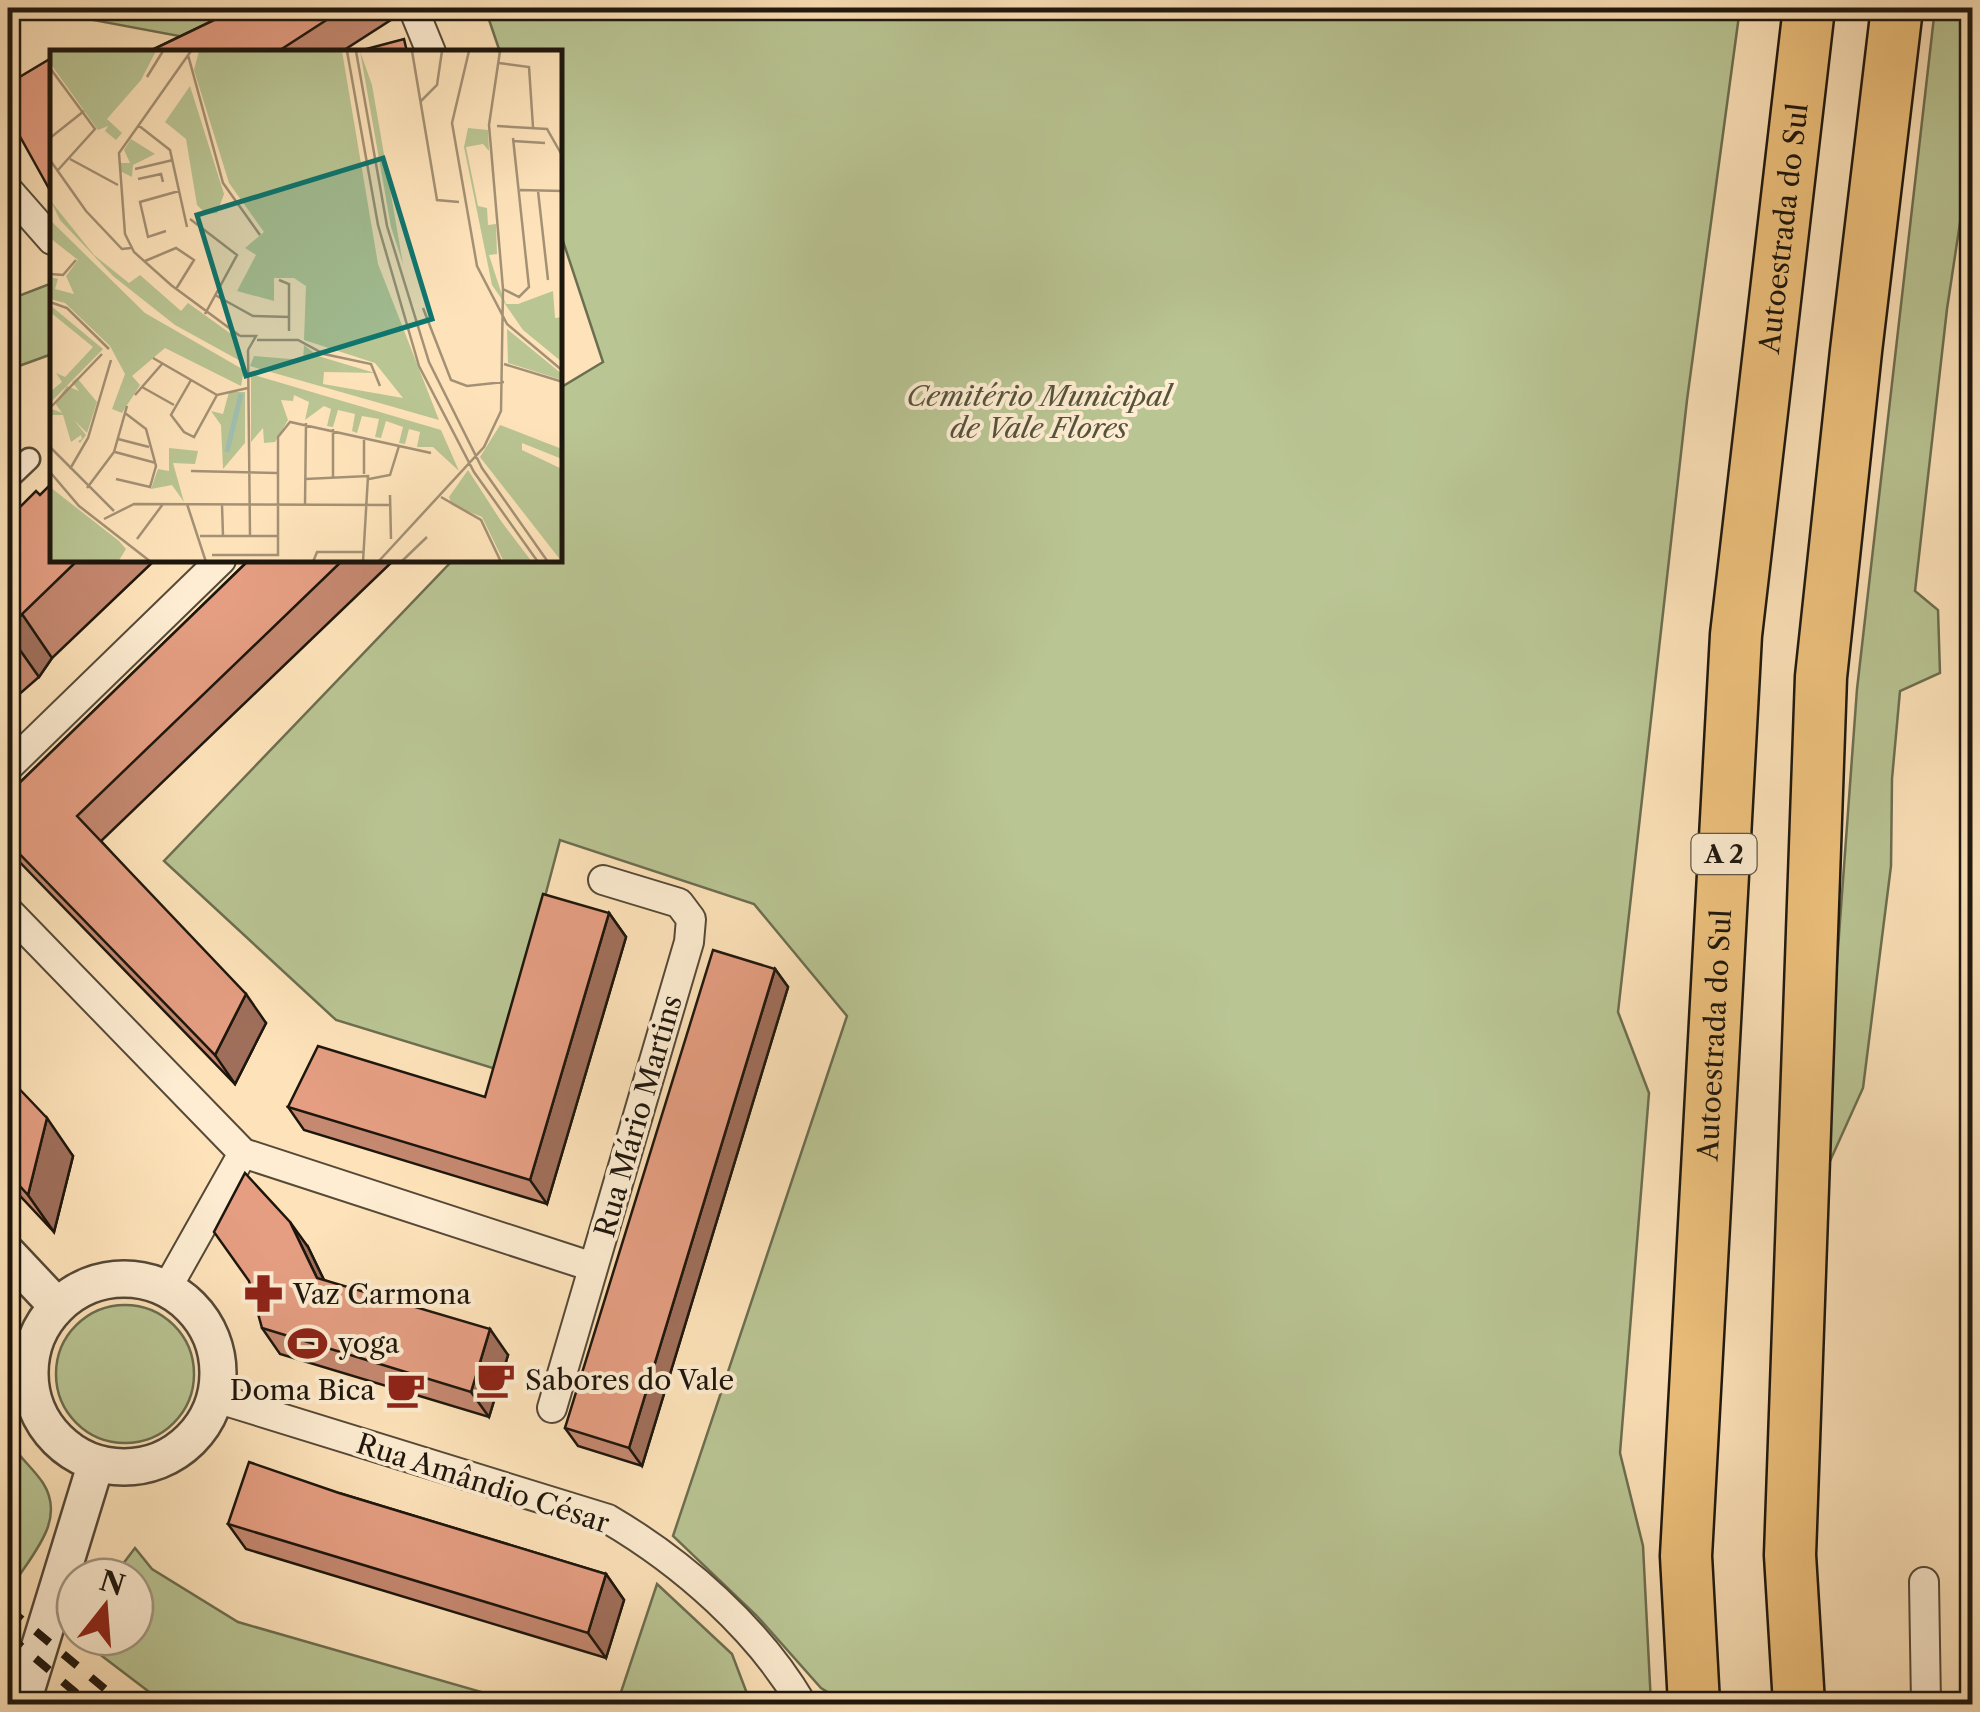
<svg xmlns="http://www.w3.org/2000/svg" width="1980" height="1712" font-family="'Libre Caslon Text',serif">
<rect width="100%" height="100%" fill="#fee3ba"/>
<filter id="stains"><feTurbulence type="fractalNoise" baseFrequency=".002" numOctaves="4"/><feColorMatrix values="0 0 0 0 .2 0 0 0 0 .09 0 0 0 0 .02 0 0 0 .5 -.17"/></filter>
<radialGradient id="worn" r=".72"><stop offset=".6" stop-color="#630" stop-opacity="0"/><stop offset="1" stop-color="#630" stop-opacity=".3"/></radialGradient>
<!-- green -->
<path fill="#bac594" stroke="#6c6e50" stroke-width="2.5" d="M87,8H225L200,40L93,20Z
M485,8H1740L1687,400L1618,1012L1649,1093L1620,1453L1643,1546L1651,1704H847L821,1688L756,1615L673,1536L847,1016L754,904L560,840L499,1070L336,1020L164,861L453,560H560V388L603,362L560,232V52H500Z
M1935,8H1972V143L1947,309L1915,591L1938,610L1940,673L1900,691L1892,779L1891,866L1863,1088L1821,1181L1857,689Z
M52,283V354L8,370V300Z
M56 1374a69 69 0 1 1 138 0a69 69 0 1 1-138 0Z
M8,1440C18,1456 33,1468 43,1483C66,1519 34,1552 15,1582L8,1575Z
M135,1548L152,1569L238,1622L523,1704H165L77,1637H135V1577H113Z
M657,1584L732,1654L751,1704H617Z"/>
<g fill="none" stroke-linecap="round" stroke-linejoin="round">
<defs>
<path id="pedestrian" d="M8,479L29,459"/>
<path id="minor" d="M413,8L431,52
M8,190L52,240
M8,767L221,560
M8,911L243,1153L593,1267
M167,1288L243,1153
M216,1398L608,1519C683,1563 758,1629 802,1704
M552,1408L689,942L691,919L679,903L603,880
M1924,1582L1926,1704"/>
<path id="tertiary" d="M8,1254L57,1306
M30 1373a94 94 0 1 1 188 0a94 94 0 1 1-188 0Z
M22,1704L96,1463"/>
<g id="motorway">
<path id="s1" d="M1694,1704L1686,1556L1736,635L1809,8"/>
<path d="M1799,1704L1790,1555L1821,677L1856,351L1897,8"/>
</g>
</defs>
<!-- pedestrian casing -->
<use href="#pedestrian" stroke="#554938" stroke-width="25"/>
<!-- minor casing -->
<use href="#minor" stroke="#554938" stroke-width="32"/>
<!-- tertiary casing -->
<use href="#tertiary" stroke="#554938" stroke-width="40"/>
<!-- motorway casing -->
<use href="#motorway" stroke="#1d160d" stroke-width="55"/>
<!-- pedestrian -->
<use href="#pedestrian" stroke="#feedd2" stroke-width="20"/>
<!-- minor -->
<use href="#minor" stroke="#feedd2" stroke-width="28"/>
<!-- tertiary -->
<use href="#tertiary" stroke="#feedd2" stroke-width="35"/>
<!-- motorway -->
<use href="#motorway" stroke="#efc27d" stroke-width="50"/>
<!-- rail -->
<path stroke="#1d160d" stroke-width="8" stroke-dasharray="18 18" stroke-linecap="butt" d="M8,1608L123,1704
M8,1635L89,1704"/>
</g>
<!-- wall -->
<path fill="#c58870" stroke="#1d160d" stroke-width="2.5" d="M239,8H397V16L341,52H135L150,51Z
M9,518L52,560H155L52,658L39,677L8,704V528L13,523Z
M249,560H394L101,841L266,1023L235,1084L8,850V794Z
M609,913L626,937L547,1204L304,1130L288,1107L485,1097Z
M775,969L788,987L642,1466L578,1446L565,1428Z
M8,1077L73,1156L54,1232L8,1183Z
M308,1247L324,1280L508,1355L489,1417L280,1354L262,1328Z
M339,1493L606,1574L624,1600L606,1658L246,1549L228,1524Z"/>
<!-- shaded-wall -->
<path fill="#a06f5b" stroke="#1d160d" stroke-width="2.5" d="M22,614L52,658L39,677L8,633Z
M609,913L626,937L547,1204L530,1180Z
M775,969L788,987L642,1466L629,1448Z
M246,994L266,1023L235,1084L215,1055Z
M47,1118L73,1156L54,1232L28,1195Z
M290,1222L308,1247L335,1303L317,1278Z
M490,1329L508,1355L489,1417L471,1392Z
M606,1574L624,1600L606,1658L588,1633Z"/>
<!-- building -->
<path fill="#e59e82" stroke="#1d160d" stroke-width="2.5" d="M239,8H345L277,52H135L150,51Z
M404,39L407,52H355Z
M48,60H52V194L8,115V84Z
M52,483V560H78L22,614L8,633V528L14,522L9,518L36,491L40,495Z
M249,560H343L77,816L246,994L215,1055L8,842V794Z
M543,894L609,913L530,1180L288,1107L318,1046L485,1097Z
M713,950L775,969L629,1448L565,1428Z
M8,1077L47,1118L28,1195L8,1173Z
M245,1173L290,1222L317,1278L490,1329L471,1392L262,1328L249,1281L214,1232Z
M249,1462L339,1493L606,1574L588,1633L228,1524Z"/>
<!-- icons -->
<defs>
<symbol id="pharmacy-bare" viewBox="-9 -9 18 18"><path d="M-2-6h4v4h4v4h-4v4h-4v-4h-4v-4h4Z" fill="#8f2418" stroke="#feedd2" stroke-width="2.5" paint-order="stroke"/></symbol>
<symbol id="stadium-bare" viewBox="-9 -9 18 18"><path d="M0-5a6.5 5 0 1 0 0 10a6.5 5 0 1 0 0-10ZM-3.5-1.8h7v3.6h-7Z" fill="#8f2418" stroke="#feedd2" stroke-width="2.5" paint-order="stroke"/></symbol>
<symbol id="cafe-bare" viewBox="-9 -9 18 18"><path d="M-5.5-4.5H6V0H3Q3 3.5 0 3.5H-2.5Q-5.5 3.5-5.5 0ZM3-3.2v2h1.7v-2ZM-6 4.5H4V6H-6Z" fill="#8f2418" stroke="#feedd2" stroke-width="2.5" paint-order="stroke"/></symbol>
</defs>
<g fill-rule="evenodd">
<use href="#pharmacy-bare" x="236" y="1266" width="55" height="55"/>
<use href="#stadium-bare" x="280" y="1316" width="55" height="55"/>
<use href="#cafe-bare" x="468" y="1352" width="55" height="55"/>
<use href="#cafe-bare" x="378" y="1362" width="55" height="55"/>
</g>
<g text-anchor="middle" stroke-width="8" stroke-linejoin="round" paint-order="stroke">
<!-- shield labels -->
<rect fill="#feedd2" stroke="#605648" stroke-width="2.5" x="1691.5" y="834" width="65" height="40" rx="8"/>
<g font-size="25" font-weight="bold" fill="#1d160d">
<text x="1724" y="863">A 2</text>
</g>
<!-- street labels -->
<g font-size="28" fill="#1d160d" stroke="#feedd2">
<text dy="10" stroke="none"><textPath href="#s1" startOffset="1480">Autoestrada do Sul</textPath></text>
<text dy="10" stroke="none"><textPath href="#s1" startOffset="670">Autoestrada do Sul</textPath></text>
<text transform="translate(638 1116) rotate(-74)" y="10">Rua Mário Martins</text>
<text transform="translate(483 1483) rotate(18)" y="10">Rua Amândio César</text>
</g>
<!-- park labels -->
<g font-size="28" font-style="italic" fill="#54533c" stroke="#feedd2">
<text x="1039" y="406">Cemitério Municipal<tspan x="1039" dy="32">de Vale Flores</tspan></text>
</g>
<!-- poi labels -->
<g font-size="28" fill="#1d160d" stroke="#feedd2" text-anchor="start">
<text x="293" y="1304">Vaz Carmona</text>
<text x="338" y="1353">yoga</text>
<text x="525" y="1390">Sabores do Vale</text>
<text x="375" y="1400" text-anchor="end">Doma Bica</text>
</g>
</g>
<!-- overview -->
<g transform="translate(50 50)">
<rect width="512" height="512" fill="#fee3ba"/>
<path d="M0,1H106L91,30L57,69L72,83L66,90L55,81L58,76L48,80L0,13ZM149,1H292L328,214L389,370L200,316L204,306L253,310L254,295L268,306L325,323L274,322L273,334L353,348L325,313L254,290L256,236L244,228H224V251L187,241L206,205L195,198L214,182L179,133L144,20ZM310,1L322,35L353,214L341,177ZM140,36L174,144L167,163L156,164L147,155L136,89L115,72ZM418,78L438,80L439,101L433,94L416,97L428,156L437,158L438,175L446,174L447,204L439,205L451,242L456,254H468L503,241L505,268L512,267V312L473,280L442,235L414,97ZM81,89L105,104L83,115L82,127L70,121V113H80L74,100ZM0,150L44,205L79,233L90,225L131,261L138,253L184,286L194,313L125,275L63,226L10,170ZM0,170L95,263L194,320L191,336L115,298L82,326L90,335L72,363L62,359L75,324L60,296L15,253L0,249L1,227L8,229L5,239L24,244L16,226L28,210L0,188ZM0,255L53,299L0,353L1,341L12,332L6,323L15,327L43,297L0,262ZM457,279L512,324V330L458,313ZM201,324L391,380L409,421L383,397H367L370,382L359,379L355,394L349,393L353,377L336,371L331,388L325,387L329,369L312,366L307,383L302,381L305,364L288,360L283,377L277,376L281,359L274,356L255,370L259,352L244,345L243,351L231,350L238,370L225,392L214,393L213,378L201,392ZM27,328L47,352L37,383L24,370L36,385L30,393L28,391L32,389L31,385L21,392L13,365H0L2,359L12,363L5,353L17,336L29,341L22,332ZM179,342H195V393L173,419L171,375L161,361L173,364ZM450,375L512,399V409L472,393V400L512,419V512L430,407ZM119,398L148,401L145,414L123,413L134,452L122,435L101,439L108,419L119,421ZM418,420L451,471L482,512H454L432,467L402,455L399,447ZM0,437L69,491L76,499L68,512H0Z" fill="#bac594"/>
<path fill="none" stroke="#a0beaf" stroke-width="5" d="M177,402L191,344"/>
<path fill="none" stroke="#a49175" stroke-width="2.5" d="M141,1L69,103L75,184L84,202L121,235L190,286M297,1L328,175L369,316L424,422L488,512M306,1L337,176L379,312L432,418L498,512M362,1L387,150L409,152M419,1L402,73L427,216L457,274L513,321M138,5L173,133L210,185M449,13L479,17L483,77M0,18L45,79L8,120M97,27L113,1M371,51L387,35L392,1M88,75L120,100L137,177M447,76L497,79L513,107M0,88L34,61M463,91L495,93M20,109L68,135M0,110L36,161L72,199L81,198M85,119L123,110M88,129L111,124L113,132M470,140L513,141M488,141L498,230M140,169L187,205L155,264M116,181L98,187L90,152L129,141M95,211L126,198L144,210L126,239M0,224L13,225L26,210M229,230L239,234V281M453,239L469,247L479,237L463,88M165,245L203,266L239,267M0,252L17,258L59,299M373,258L401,330L417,336L454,332M190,286H206L198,300M207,290H248L274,304L321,314L330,336M198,300L200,486M103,308L167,345L198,338M454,314L513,332M141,330L121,365L134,382L144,387L167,345M92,337L124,355M85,345L112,314M0,358L52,304M68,389L99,397M0,397L64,461M65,402L106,413M20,419L38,388L61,310M141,421L227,423M0,422L29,456L101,512M314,424V387M66,429L100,437L106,416L96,379L75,363M255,429L318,426L313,512M283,429V379M319,429L340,425L349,396M37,438L64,402L77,356M340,445L341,489M391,447L431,470L451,512M137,454L156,512M172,454L173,486M255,455L256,373M54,469L84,454L340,455M150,486H228M87,489L113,454M162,505H228V387L240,372L381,403M263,512L267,502H314M328,512L434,397L451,361L453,239L439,75L450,1M351,512L377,487"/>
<path fill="#0f766e" fill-opacity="0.15" stroke="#0f766e" stroke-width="5" d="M333,108L382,269L196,326L147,165Z"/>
<rect width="512" height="512" fill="none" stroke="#1d160d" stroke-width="5"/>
</g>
<!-- margin -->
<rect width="1980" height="1712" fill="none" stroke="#fee3ba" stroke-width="40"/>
<rect x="10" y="10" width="1960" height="1692" fill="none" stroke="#1d160d" stroke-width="5"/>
<rect x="20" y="20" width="1940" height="1672" fill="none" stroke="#1d160d" stroke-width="2.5"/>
<!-- north arrow -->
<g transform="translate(105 1607) rotate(17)"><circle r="48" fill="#feedd2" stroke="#a49783" stroke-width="2.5"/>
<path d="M0-8L18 38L0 25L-18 38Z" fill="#8f2418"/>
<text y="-15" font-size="28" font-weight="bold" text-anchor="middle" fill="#1d160d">N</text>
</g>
<rect width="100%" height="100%" filter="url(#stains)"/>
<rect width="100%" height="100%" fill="url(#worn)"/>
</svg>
